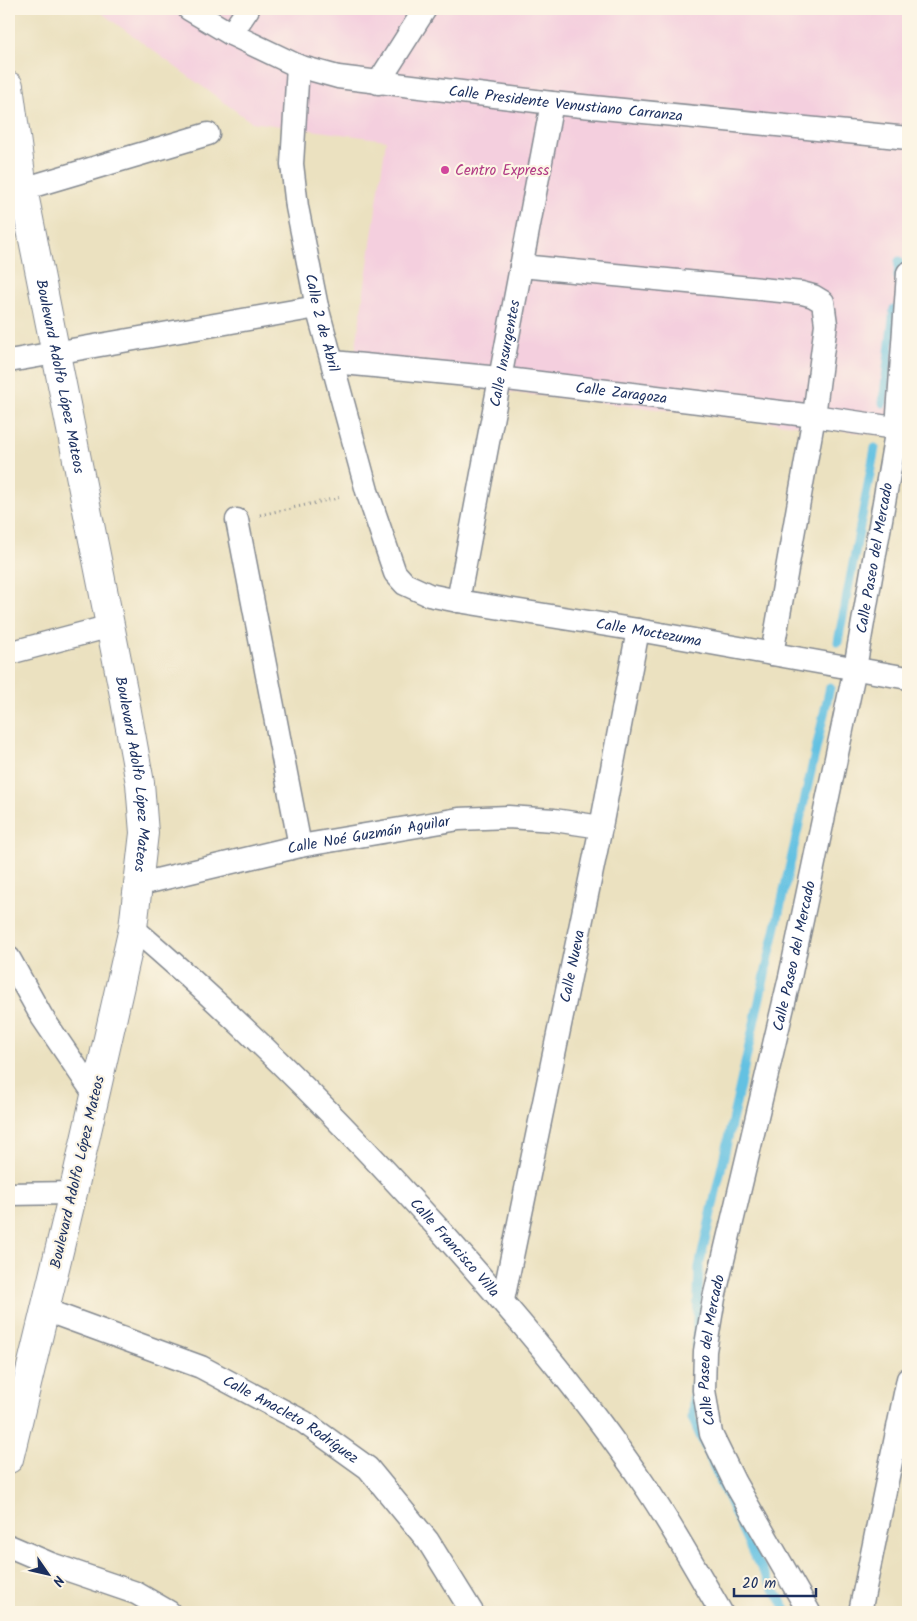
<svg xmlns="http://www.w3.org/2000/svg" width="917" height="1621" font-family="Kalam,sans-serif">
<rect width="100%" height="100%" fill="#fcf5e5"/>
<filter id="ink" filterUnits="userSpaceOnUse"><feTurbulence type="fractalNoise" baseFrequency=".02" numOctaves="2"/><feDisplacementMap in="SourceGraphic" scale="10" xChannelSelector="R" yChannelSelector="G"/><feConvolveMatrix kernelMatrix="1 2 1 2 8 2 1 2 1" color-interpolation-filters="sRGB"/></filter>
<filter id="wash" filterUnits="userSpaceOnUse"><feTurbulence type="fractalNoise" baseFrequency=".0096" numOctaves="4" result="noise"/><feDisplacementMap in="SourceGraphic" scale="20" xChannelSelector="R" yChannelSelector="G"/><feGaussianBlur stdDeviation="1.12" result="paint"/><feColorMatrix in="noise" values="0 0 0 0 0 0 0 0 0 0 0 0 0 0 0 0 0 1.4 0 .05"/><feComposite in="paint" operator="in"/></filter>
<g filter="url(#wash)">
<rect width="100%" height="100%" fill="#ebe1c0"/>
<!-- built -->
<path fill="#f4cfde" d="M96,9H908V438L352,374L386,140L251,122Z"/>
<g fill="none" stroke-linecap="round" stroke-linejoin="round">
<!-- stream -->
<path stroke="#63c1e2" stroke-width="9" d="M898,277L899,261
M883,403L894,309
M838,642L875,448
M696,1347L699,1267L830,687
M694,1385L692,1418L754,1556L788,1612"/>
</g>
</g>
<g filter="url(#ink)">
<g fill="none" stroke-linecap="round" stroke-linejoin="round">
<defs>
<g id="street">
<path id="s1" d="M189,9L231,34L298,66L338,77L552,103L908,138"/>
<path d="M231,34L248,9"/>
<path id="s2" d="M298,66L292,164L297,207L317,307L367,491L395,573L405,584L429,595L458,601L638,630L908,678"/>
<path d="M378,83L425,9"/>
<path d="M23,189L208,134"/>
<path d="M521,266L802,293L813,296L823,302L826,324L814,416L772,654"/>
<path d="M9,361L317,307"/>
<path id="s3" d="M333,362L499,378L814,416L908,430"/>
<path d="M237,520L300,846"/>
<path id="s4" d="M458,601L552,103"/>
<path d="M9,653L111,626"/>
<path id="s5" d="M140,884L300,846L459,819L508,817L554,820L601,827"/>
<path id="s6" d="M133,928C242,1021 342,1122 438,1228C510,1309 580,1390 641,1480C670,1522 695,1568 721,1612"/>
<path d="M9,958L42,1017L95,1095"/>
<path d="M9,1194L73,1193"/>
<path id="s7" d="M503,1300L601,827L638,630"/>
<path id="s8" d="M45,1310L201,1367L304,1422L368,1468L428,1541L472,1612"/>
<path d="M9,1546L51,1564L136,1593L169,1612"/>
<path id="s9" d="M809,1612L735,1483L711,1434L704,1390L705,1351L714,1298L790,977L855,668L897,428L908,273"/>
<path d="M860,1612L908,1379"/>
</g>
<g id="primary">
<path id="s10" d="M9,86L23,189L124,695L140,783L144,833L133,928L73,1193L9,1459"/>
</g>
</defs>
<!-- street casing -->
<use href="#street" stroke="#83888f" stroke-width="25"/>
<!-- primary casing -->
<use href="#primary" stroke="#83888f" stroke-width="30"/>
<!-- path -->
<path stroke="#83888f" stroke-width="3" stroke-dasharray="1 4" stroke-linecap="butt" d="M260,515L342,497"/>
<!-- street -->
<use href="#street" stroke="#fff" stroke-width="22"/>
<!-- primary -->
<use href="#primary" stroke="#fff" stroke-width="28"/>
</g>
</g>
<!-- markers -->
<circle fill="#d1479c" stroke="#fcf5e5" stroke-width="2" cx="445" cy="170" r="5"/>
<g text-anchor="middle" stroke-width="4.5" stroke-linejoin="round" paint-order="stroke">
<!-- street labels -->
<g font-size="15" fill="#1b2f5e" stroke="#fcf5e5">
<text dy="5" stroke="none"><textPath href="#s1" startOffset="394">Calle Presidente Venustiano Carranza</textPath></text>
<text dy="5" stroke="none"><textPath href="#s2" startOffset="260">Calle 2 de Abril</textPath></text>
<text dy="5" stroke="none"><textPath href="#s4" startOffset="252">Calle Insurgentes</textPath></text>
<text dy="5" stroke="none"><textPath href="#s10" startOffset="295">Boulevard Adolfo López Mateos</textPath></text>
<text dy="5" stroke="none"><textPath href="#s3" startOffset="290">Calle Zaragoza</textPath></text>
<text dy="5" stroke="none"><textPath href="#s9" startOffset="1098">Calle Paseo del Mercado</textPath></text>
<text dy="5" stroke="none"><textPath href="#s2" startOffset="785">Calle Moctezuma</textPath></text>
<text dy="5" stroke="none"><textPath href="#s10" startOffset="700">Boulevard Adolfo López Mateos</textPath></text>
<text dy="5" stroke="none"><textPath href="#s5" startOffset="234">Calle Noé Guzmán Aguilar</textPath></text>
<text dy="5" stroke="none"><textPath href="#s9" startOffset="692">Calle Paseo del Mercado</textPath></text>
<text dy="5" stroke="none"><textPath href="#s7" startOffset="341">Calle Nueva</textPath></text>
<text transform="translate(77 1172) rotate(-77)" y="5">Boulevard Adolfo López Mateos</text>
<text dy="5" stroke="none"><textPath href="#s6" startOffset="454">Calle Francisco Villa</textPath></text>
<text dy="5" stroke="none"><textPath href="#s9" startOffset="288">Calle Paseo del Mercado</textPath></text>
<text dy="5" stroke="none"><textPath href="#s8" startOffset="270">Calle Anacleto Rodríguez</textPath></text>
</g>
<!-- hotel labels -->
<g font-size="15" fill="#b23c85" stroke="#fcf5e5" text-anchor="start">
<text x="455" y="175">Centro Express</text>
</g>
</g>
<!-- margin -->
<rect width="917" height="1621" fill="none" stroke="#fcf5e5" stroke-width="30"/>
<!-- north arrow -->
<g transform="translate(48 1574) rotate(124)" stroke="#fcf5e5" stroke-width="4" paint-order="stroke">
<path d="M0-4L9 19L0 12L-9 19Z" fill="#1b2f5e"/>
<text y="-8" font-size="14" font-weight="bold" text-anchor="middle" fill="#1b2f5e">N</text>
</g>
<!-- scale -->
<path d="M734 1588v8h82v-8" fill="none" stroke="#1b2f5e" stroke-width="2.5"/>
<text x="742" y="1588" font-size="15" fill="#1b2f5e" stroke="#fcf5e5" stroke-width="4" paint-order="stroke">20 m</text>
</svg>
